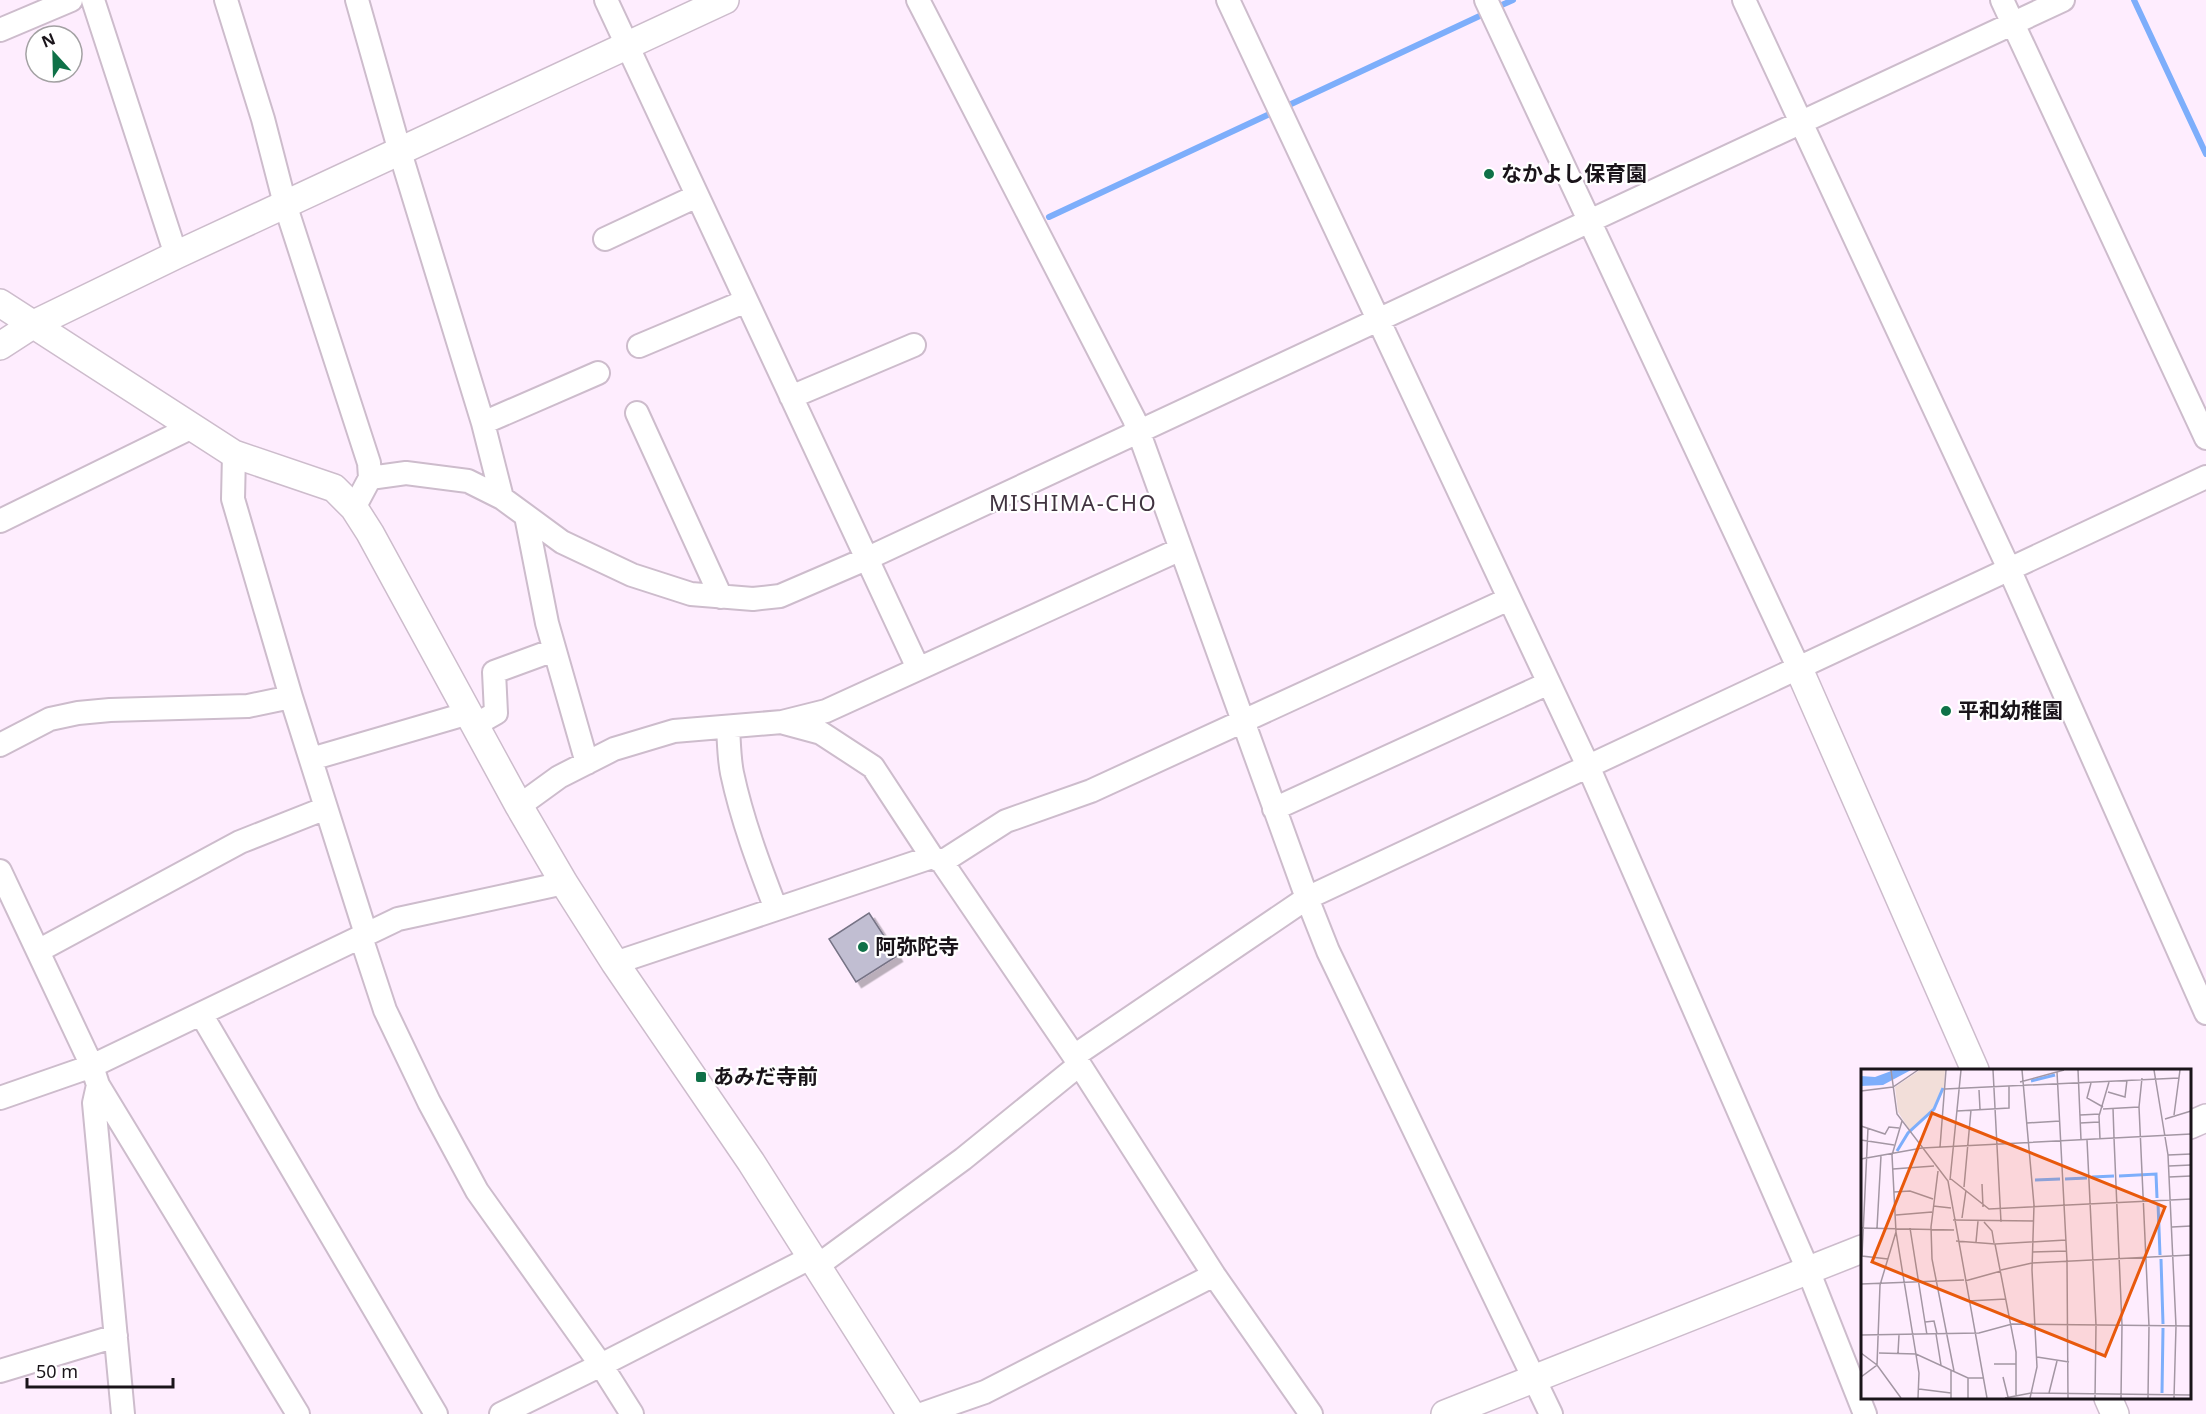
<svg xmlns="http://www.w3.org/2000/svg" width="2206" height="1414" font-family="'Noto Sans','Noto Sans JP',sans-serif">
<defs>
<filter id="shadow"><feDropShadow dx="5.5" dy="5.5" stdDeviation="0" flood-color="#0004"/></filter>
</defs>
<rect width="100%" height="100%" fill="#feedfe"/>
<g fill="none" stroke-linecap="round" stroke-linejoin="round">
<!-- stream -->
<path stroke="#7daefb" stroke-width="6" d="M2134,0L2206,154
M1495,8L1513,0
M1049,217L1486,13"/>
</g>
<!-- building -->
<path fill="#c1bed2" stroke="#767385" stroke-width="1.5" filter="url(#shadow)" d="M869,913L897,956L856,982L829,939Z"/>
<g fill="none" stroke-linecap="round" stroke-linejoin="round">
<defs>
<path id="minor" d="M93,0L176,255
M226,0L263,119L285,204L369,463L370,478L354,508
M357,0L400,152L483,423L502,498
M606,0L918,668
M918,0L1134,419L1307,898L1328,951L1551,1414
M1228,0L1588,766L1808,1270L1865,1414
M1486,0L1799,669
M1744,0L2010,571L2206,1013
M2002,0L2206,438
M0,30L71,0
M605,239L697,196
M639,346L746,301
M791,397L914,345
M637,413L721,597
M483,423L598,373
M234,454L233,499L291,697L366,934
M370,478L406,473L468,481L502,498L562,542L632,575L691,594L753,599L780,596L866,559L2063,0
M526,516L547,623L587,763
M0,521L192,427
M784,723L821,733L873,767L932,857
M475,725L496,713L494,672L554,650
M728,727C729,742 729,758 732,773C742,820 759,865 776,909
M0,745L50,719L78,713L110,710L248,706L291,697
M311,759L469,713
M519,806L559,777L614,749L674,731L782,722L826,711L1181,549
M1274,809L1549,683
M942,862L1006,821L1091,791L1509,599
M0,871L92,1066L98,1085L298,1414
M361,937L385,1010L429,1102L477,1191L601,1365L632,1414
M38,951L240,842L326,808
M615,963L932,857L942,862L1074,1056L1214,1275L1311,1414
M201,1014L436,1414
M1074,1056L1307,898L2206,477
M98,1085L94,1103L123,1414
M0,1098L92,1066L398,919L564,883
M817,1266L963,1159L1079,1065
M0,1371L116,1336
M501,1414L601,1365L812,1257
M922,1414L985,1392L1214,1275"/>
<path id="tertiary" d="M0,303L234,454L334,488L354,508L370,533L519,806L564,883L615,963L751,1162L911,1414
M0,346L34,324L176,255L725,0
M1799,669L1975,1070
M2190,1125L2206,1118
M2108,1398L2115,1414
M1445,1414L1862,1249"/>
</defs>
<!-- minor casing -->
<use href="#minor" stroke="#cdbccc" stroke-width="26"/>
<!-- tertiary casing -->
<use href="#tertiary" stroke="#cdbccc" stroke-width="30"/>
<!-- minor -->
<use href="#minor" stroke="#fff" stroke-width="22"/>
<!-- tertiary -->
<use href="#tertiary" stroke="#fff" stroke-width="27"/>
</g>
<!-- markers -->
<g fill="#0f7148" stroke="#fff" stroke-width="2">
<circle cx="1489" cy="174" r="6"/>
<circle cx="1946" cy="711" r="6"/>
<circle cx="863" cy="947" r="6"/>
<rect x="695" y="1071" width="12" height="12" rx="3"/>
</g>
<g text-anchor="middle" stroke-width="4.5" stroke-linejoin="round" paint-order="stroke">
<!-- poi labels -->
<g font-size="21" font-weight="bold" fill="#1a141a" stroke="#fff" text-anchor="start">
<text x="1501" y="181">なかよし保育園</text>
<text x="1958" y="718">平和幼稚園</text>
<text x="875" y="954">阿弥陀寺</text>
<text x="713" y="1084">あみだ寺前</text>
</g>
<!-- neighbourhood labels -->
<g font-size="22" letter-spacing="1.5" fill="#413340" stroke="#fff">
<text x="1073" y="511">MISHIMA-CHO</text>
</g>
</g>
<!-- overview -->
<g transform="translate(1861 1069)">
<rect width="330" height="330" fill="#feedfe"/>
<path d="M59,1H84L83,21L75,37L50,63L37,43L34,18Z" fill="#f2ded9"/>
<path d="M33,1H50L22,16L0,17V7L14,8Z" fill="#7daefb"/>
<path fill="none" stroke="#7daefb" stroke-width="3" d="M170,12L194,6M36,82L47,64L73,40L82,19M258,107L295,105L296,129M231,108L253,107M204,110L226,109M174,111L199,110M297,134L299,186M300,190L302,255M301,324L302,259"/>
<path fill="none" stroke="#a396a3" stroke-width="1.5" d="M30,1L36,45L87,112L126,329M132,1L140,153M161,1L173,136L171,201L176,298L169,329M217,1L220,71M293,1L307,86L315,257L313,329M196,3L206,192L207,329M281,9L278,38L288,257L287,329M159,13L203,1M230,14L226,29L242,38M84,20L318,9M118,21L119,40M0,22L32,18L57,1M247,23L264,28L266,11M252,39L253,69M242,40L278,38M96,42L148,39V17M219,46L239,45M313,46L319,1M304,50L330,42M41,52L31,86L35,163L58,304L57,329M166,54L199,52M219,54L238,53M0,57L24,65L28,58L38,59M7,59L1,187L27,190M253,69L261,256L260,329M239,70L238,47L248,13M0,71L33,76M226,71L235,256L234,329M79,78L85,1M307,86L330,85M0,90L61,79L330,65M308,97L330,96M32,100L73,97M308,108L330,107M90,110L128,140L330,130M89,111L100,1M121,115L122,138M103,118L110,41M33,123L49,122L72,130M72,137L90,139M35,146L71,143M101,149L105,121M92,151L173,152M123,153L131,162L133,174M70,158L71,190L93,302M70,158L77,102M311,158L330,157M0,159L93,161M16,159L20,87M49,159L66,266M95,172L134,175L205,171M115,173L117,152M134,175L155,283V326M171,183L206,182M140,201L171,194L330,186M104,212L140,202M0,215L103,211M107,232L145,230M64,253L73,252L76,265M75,265L80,296M0,266L118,264L151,255L330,257M0,284L16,296L40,329M18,284L55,285L107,309H122M37,284L38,266M176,288L208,293M133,295H155M90,301V329M0,308L16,296L19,216L35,163M142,308L147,328M107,309V329M58,320L90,324M188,324L196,292M144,329L170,324L330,326"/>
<path fill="#e8590c" fill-opacity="0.15" stroke="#e8590c" stroke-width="3" d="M71,44L304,138L244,287L11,193Z"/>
<rect width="330" height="330" fill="none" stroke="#1a141a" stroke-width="3"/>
</g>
<!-- north arrow -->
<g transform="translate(54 54) rotate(338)"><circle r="28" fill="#ffffff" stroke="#a3a1a3" stroke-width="1.5"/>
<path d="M0-4.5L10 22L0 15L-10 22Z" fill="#0f7148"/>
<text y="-9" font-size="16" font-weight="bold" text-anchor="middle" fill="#1a141a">N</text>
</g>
<!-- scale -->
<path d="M27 1378v9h146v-9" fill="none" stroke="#1a141a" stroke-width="3"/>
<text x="36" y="1378" font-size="18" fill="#1a141a" stroke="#ffffff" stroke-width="4.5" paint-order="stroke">50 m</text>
</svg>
